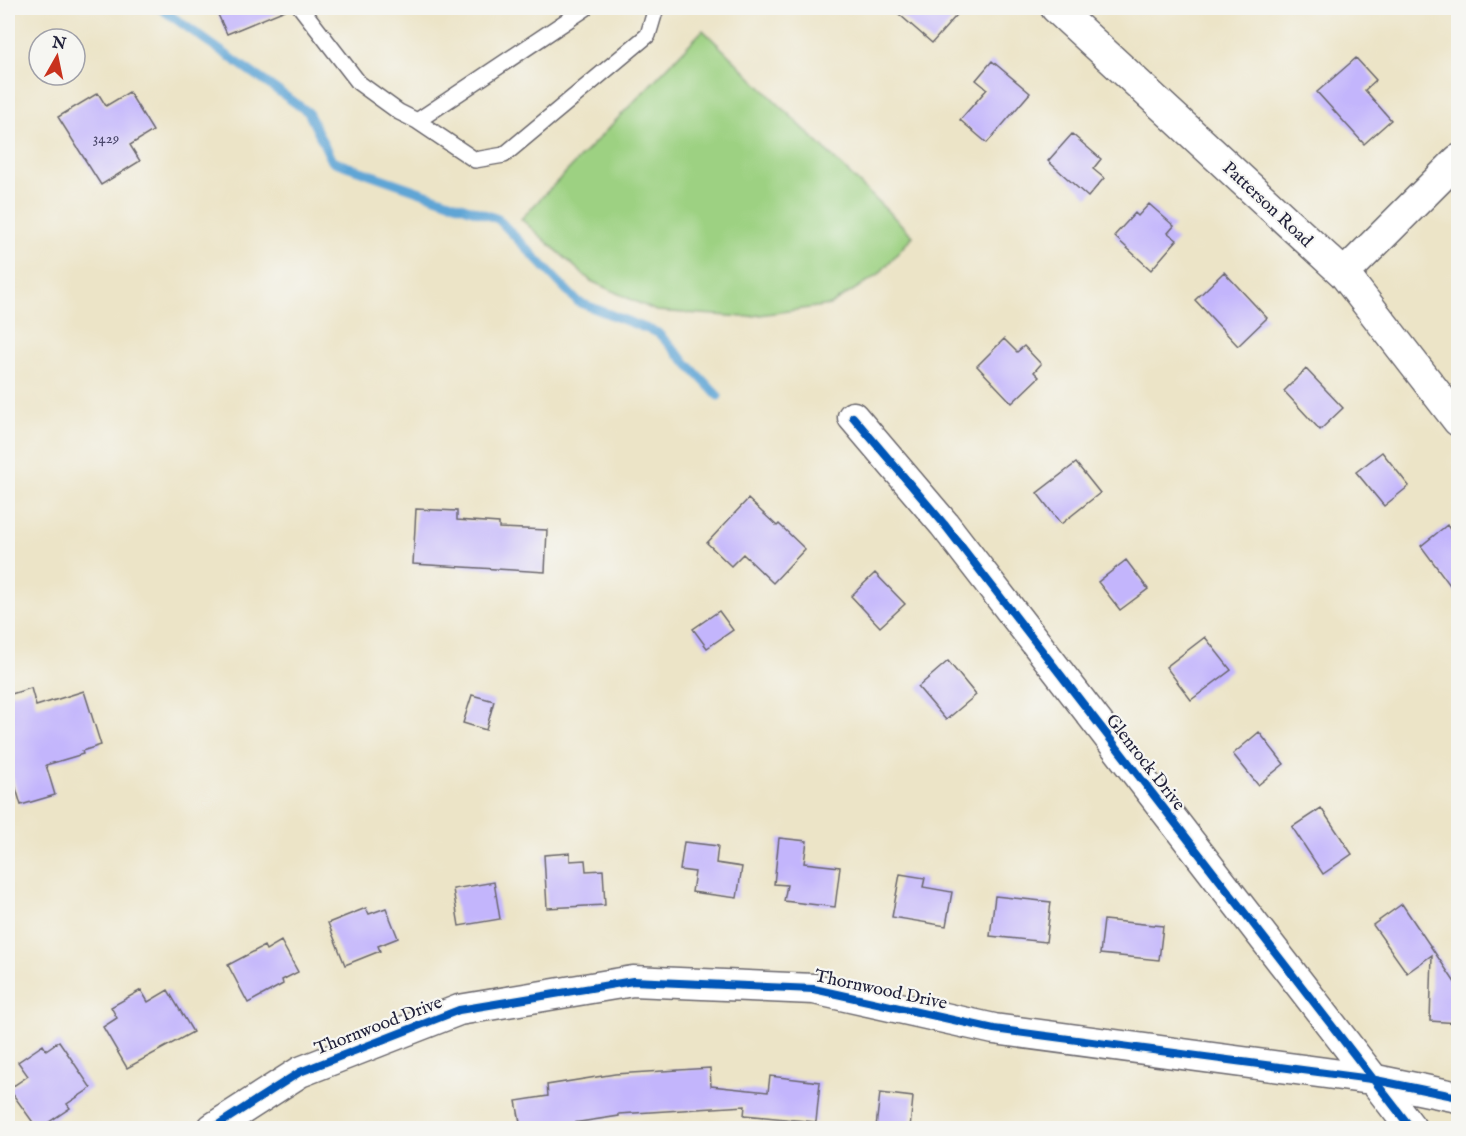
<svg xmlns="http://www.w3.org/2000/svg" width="1466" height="1136" font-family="'IM FELL English',serif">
<rect width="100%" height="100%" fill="#f6f6f2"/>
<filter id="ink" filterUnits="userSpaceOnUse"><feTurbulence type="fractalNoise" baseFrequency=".0167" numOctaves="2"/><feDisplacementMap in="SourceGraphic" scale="12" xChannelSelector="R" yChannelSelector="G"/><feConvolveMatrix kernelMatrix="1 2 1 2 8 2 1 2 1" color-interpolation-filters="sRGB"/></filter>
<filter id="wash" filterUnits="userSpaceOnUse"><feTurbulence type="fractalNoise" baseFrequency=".008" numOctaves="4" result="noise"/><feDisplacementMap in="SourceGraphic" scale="24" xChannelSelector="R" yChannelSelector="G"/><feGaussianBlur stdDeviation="1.35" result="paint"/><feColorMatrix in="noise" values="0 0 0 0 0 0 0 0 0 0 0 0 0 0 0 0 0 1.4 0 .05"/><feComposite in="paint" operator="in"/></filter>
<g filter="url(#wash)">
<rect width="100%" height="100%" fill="#ece4c7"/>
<!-- green -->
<path fill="#9dd182" stroke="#607a5e" stroke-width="1.5" d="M703,30L913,236L878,275L830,305L745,317L656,311L591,281L521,219Z"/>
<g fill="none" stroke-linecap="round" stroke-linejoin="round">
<!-- stream -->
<path stroke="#5fa5d5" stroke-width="9" d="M160,8L308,112L332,161L498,219L578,302L658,333L718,396"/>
</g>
<g id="blocks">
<!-- building -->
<path fill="#c3b5fc" d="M215,8H290L227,34Z
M892,8H963L932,43Z
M1356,58L1376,80L1365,90L1391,120L1364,144L1317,92Z
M992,61L1030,93L987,143L960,120L987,89L976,80Z
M129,92L153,131L130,145L140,161L101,185L58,117L98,93L106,106Z
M1072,134L1101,159L1093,169L1104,178L1088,197L1048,161Z
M1149,204L1174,226L1168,233L1177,240L1151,270L1114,236L1135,213L1138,216Z
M1224,272L1267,318L1238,346L1195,300Z
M1004,339L1017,352L1024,346L1041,364L1034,372L1039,377L1012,403L977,366Z
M1306,369L1343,408L1320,430L1284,391Z
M1382,452L1409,486L1384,506L1356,472Z
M1076,463L1100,493L1061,524L1037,493Z
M748,499L777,526L779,524L805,549L773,583L743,554L731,566L707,543Z
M416,509L457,511V520L499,523V528L547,530L545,572L413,564Z
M1447,525L1458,541V596L1421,546Z
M1126,560L1148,589L1120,610L1098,582Z
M875,573L905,604L880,627L851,596Z
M719,611L733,630L707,648L693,629Z
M1205,637L1231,670L1191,700L1166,667Z
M948,661L976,695L946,720L918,687Z
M31,688L36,706L84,691L101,745L82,751L83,754L46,765L55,795L21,805L8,762V695Z
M472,695L494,701L486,730L463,723Z
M1259,732L1284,764L1258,785L1233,754Z
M1321,808L1352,854L1323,874L1292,827Z
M779,838L807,841L804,863L840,867L835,907L784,901L787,885L774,884Z
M684,842L718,846L716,863L742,867L737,898L692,892L695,872L680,870Z
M570,853V861L585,860L586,871L603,870L605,905L547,908L544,855Z
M900,874L925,878L923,887L952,892L946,926L892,917Z
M494,882L500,919L459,926L453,889Z
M995,896L1051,902L1046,942L990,936Z
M1402,904L1458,987V1023L1430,1021L1432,955L1407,973L1373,925Z
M366,908L369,914L386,908L398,938L378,946L380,951L345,965L328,923Z
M1104,920L1163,926L1159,960L1100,954Z
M281,941L298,972L282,980L283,984L248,1003L228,965L264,946L266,950Z
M141,990L148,1002L168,990L193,1032L127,1068L103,1027L117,1018L111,1007Z
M59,1041L91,1088L67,1104L70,1108L40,1128H37L9,1089L28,1076L18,1062L43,1045L46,1050Z
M710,1068L711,1086L768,1092L770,1076L820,1082L816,1122L744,1115L745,1106L619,1114V1116L540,1128H521L516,1101L548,1096L547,1085L615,1074Z
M880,1093L913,1097L910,1128L876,1127Z"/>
</g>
</g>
<g filter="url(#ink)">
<use href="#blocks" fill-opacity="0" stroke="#69666c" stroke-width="1.5"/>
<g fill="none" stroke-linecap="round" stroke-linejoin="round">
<defs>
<path id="lane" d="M301,8L359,83L399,112L417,121L586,8
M417,121L475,160L504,155L648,35L656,8"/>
<path id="street" d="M1056,8L1344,274L1458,421
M1344,274L1458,160
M853,417L944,524L1411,1128
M213,1128L300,1072L459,1010L633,981L814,989L994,1029L1371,1079L1458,1097"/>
</defs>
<!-- lane casing -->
<use href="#lane" stroke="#69666c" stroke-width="18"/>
<!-- street casing -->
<use href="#street" stroke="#69666c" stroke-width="33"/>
<!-- lane -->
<use href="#lane" stroke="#fff" stroke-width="15"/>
<!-- street -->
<use href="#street" stroke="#fff" stroke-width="30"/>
<defs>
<path id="cycleway" d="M853,417L944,524L1411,1128
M213,1128L300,1072L459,1010L633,981L814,989L994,1029L1371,1079L1458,1097"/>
</defs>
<!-- cycleway casing -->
<use href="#cycleway" stroke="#f6f6f2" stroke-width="11"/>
<!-- cycleway -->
<use href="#cycleway" stroke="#0057b8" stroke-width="8"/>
</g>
</g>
<g text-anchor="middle" stroke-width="4.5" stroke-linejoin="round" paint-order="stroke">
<!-- number labels -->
<g font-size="15" fill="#4a476b">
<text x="106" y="143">3429</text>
</g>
<!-- street labels -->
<g font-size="18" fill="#22223b" stroke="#f6f6f2">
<text transform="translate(1268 204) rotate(43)" y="6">Patterson Road</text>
<text transform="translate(1146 762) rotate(52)" y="6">Glenrock Drive</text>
<text transform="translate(881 989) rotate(12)" y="6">Thornwood Drive</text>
<text transform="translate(378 1025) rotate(-21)" y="6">Thornwood Drive</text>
</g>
</g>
<!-- margin -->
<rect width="1466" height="1136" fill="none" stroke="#f6f6f2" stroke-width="30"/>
<!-- north arrow -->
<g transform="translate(57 57) rotate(9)"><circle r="28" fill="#f6f6f2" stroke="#a1a1a9" stroke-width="1.5"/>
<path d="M0-4.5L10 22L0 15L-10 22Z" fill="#c8321e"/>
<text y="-9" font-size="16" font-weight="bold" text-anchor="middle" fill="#22223b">N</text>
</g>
</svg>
